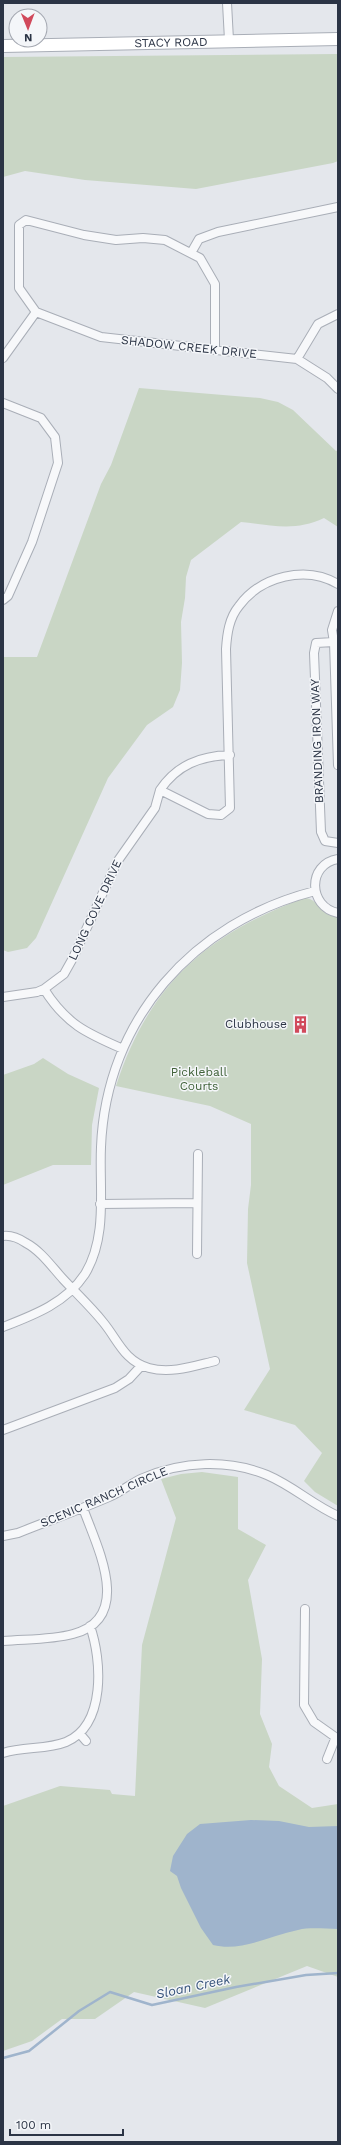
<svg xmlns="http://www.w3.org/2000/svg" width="341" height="2145" font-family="'Work Sans',sans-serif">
<rect width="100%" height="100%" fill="#e4e7ec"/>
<!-- green -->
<path fill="#c9d6c5" d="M338,54V161L333,163L196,189L85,180L25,171L3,177V57Z
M139,388L260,398L278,402L293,410L336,451L338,450V527L324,518C295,532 271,525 241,522L191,560L186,577L185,598L181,622L182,663L180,690L173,707L147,725L108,778L36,938L27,948L8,952L3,950V657H37L101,484L111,465Z
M305,898C318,898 320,916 338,917V1506L315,1492L304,1481L322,1453L295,1425L244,1410L270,1369L247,1263L248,1209L251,1185V1124L210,1106L116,1086C148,986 207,933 305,898Z
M43,1058L68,1074L99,1088L92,1125L91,1165H53L3,1185V1075L34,1064Z
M202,1472L238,1477V1529L266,1545L248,1580L262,1659L260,1714L272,1744L269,1767L279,1786L312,1808L338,1804V1977L307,1966L205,2008L134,1992L95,2019H62L32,2041L3,2051V1806L60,1786L110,1790L112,1794L135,1796L142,1645L176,1518L161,1479L181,1474Z"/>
<!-- water -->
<path fill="#9fb4cc" d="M251,1820L279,1821L309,1827L338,1826V1929C325,1929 310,1927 298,1930C269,1936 242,1952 213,1945L201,1928L181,1888L177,1876L170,1871L173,1856L187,1834L200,1824Z"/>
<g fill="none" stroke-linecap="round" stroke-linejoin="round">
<!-- stream -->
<path stroke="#9fb4cc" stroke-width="2.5" d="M3,2058L29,2051L79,2011L110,1992L152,2005L236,1987L306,1975L338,1973"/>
<defs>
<path id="street" d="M227,3L229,40
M191,253L199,239L218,232L338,207
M36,312L19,288V225L26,220L84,235L116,240L143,238L165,240L200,258L215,284V350
M36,312L101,337L297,359L327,378L338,389
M3,358L36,312
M297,359L318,324L338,314
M3,403L41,418L55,437L58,463L32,542L8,596L3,600
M338,611L332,630L334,642L338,765
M334,642L316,643L314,653L321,832L325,841L338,843
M160,790C177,765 200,756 230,755
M338,859C307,864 308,907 338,913
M44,989C66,1024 86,1033 123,1049
M3,997L37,992L44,989L64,974L73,958L117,862L155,808L160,790L208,814L221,815L230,808L226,649C227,634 229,618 239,606C261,576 306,565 338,584
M100,1204L197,1203
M3,1236C11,1235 20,1239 26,1243C41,1251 52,1267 63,1279C76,1293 91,1307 103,1322C118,1340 124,1361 149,1368C171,1374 194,1366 215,1361
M197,1254L198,1154
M3,1327C34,1315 66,1303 85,1274C108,1236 99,1189 101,1147C106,1020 193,922 315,891
M3,1430L115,1388L129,1379L141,1366
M3,1536L18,1533C48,1521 79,1510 109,1497C121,1492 131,1483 143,1478C182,1461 228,1459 267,1475C293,1486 313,1505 338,1516
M305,1609L304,1705L314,1722L338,1739
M3,1641C26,1639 51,1640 73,1634C135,1618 96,1545 83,1508
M80,1734L86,1741
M3,1753C24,1746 46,1750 66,1742C106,1725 102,1660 90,1626
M327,1759L335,1739"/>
<g id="secondary">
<path id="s1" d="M3,46L338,39"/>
</g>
</defs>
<!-- street casing -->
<use href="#street" stroke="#a9aeb7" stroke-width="10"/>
<!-- secondary casing -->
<use href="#secondary" stroke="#a9aeb7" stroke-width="14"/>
<!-- street -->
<use href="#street" stroke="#f7f8fa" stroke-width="8"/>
<!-- secondary -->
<use href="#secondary" stroke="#fff" stroke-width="12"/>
</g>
<!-- icons -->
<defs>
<symbol id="building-bare" viewBox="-9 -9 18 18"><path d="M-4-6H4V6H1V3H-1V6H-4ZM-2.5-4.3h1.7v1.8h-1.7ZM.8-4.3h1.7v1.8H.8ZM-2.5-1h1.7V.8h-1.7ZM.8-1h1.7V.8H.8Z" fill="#d1495b" stroke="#f4f6f9" stroke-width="2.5" paint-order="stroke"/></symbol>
</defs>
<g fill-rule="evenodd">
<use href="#building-bare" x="288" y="1012" width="25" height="25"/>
</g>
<g text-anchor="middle" stroke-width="3" stroke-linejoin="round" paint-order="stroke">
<!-- street labels -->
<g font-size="12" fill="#2b3445" stroke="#f4f6f9">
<text dy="4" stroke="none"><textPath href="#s1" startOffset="168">STACY ROAD</textPath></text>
<text transform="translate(189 347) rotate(6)" y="4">SHADOW CREEK DRIVE</text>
<text transform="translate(317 741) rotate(-92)" y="4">BRANDING IRON WAY</text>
<text transform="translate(95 910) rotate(-65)" y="4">LONG COVE DRIVE</text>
<text transform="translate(104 1497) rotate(-23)" y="4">SCENIC RANCH CIRCLE</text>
</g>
<!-- poi labels -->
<g font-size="12" fill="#2b3445" stroke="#f4f6f9" text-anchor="end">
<text x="287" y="1028">Clubhouse</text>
</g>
<!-- park labels -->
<g font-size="12" fill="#3f6138" stroke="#f4f6f9">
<text x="199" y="1076">Pickleball<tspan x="199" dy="14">Courts</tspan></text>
</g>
<!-- water labels -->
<g font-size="13" font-style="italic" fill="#34527a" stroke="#f4f6f9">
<text transform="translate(193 1986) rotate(-12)" y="5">Sloan Creek</text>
</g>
</g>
<!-- border -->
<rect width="341" height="2145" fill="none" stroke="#2b3445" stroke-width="8"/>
<!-- north arrow -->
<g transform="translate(28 28) rotate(179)"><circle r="19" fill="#f4f6f9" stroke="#a4a8b1"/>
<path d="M0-3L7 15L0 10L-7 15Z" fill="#d1495b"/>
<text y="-6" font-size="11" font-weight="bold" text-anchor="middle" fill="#2b3445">N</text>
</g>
<!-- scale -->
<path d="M10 2129v6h113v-6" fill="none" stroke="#2b3445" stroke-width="2"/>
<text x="16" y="2129" font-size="12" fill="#2b3445" stroke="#f4f6f9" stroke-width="3" paint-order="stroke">100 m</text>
</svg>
